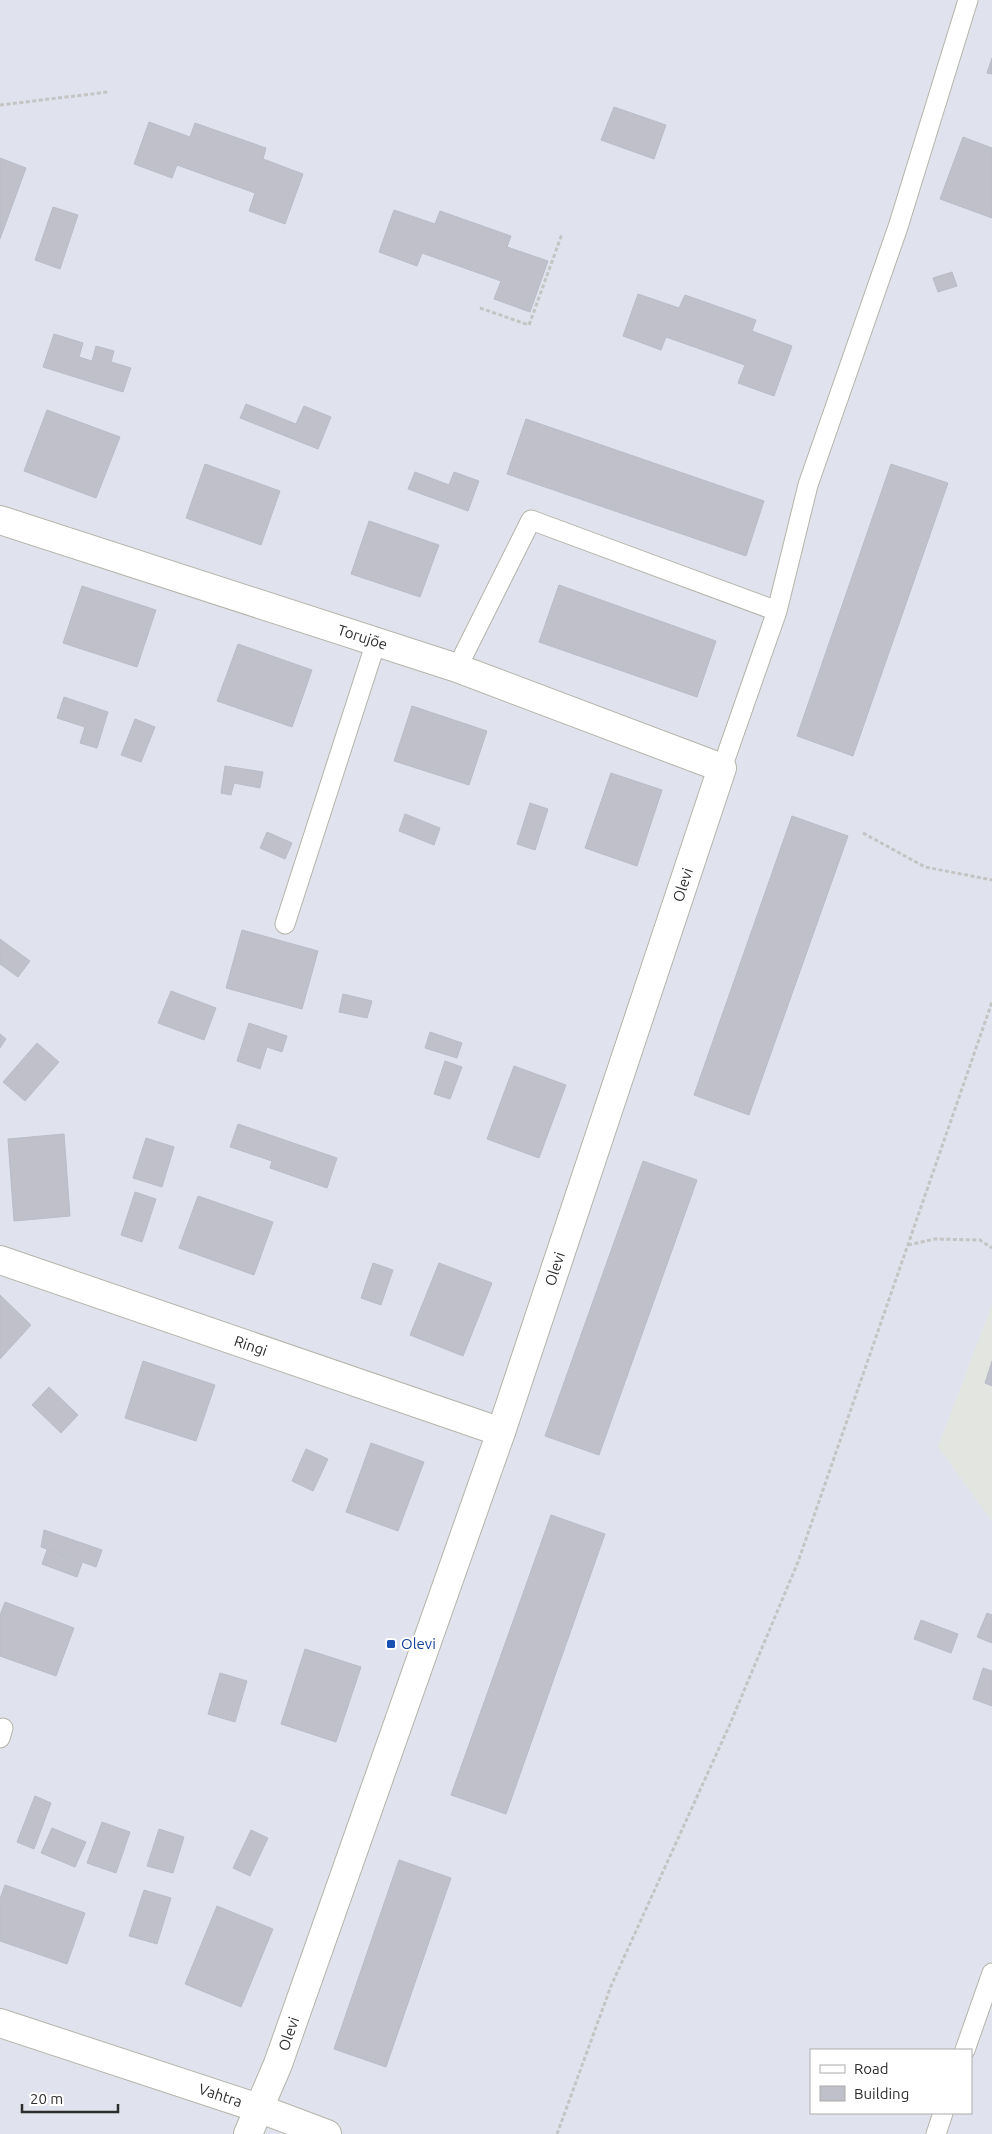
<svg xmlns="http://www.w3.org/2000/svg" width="992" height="2134" font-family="Ubuntu,sans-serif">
<rect width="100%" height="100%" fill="#e0e3ed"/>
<!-- industrial -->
<path fill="#e3e6e0" d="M992,1305V1521L938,1447Z"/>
<!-- building -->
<path fill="#bfc0c9" stroke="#b9bcc9" d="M992,58V74L987,73Z
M614,107L666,125L654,159L601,140Z
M149,122L190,137L195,123L266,148L263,159L303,174L285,224L249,211L255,193L177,165L172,178L134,164Z
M963,137L992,148V218L940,199Z
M0,158L26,168L0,239Z
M53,207L78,215L60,269L35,260Z
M394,210L435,224L440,211L511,236L507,247L548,261L530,312L494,299L501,281L422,253L417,266L379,252Z
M952,272L957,286L938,292L933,278Z
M638,294L679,308L685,295L756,320L752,331L792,346L774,396L738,383L745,365L666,337L661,350L623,336Z
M54,334L83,343L79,357L92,361L96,346L114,351L111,362L131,368L123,392L43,367Z
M246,404L296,424L304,406L331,417L318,449L240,418Z
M47,410L120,437L96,498L24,471Z
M526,419L764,501L746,556L507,474Z
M205,464L280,491L261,545L186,518Z
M891,464L948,483L853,756L797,736Z
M415,472L449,485L454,472L479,481L468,511L408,489Z
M369,521L439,545L420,597L351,574Z
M559,585L716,641L697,697L539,642Z
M82,586L156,610L137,667L63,643Z
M238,644L312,670L292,727L217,701Z
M64,697L108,712L97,748L80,743L85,727L57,718Z
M412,706L487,731L469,785L394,761Z
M135,719L155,727L141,762L121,755Z
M225,766L263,772L260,788L234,783L231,795L221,793Z
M611,773L662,790L637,866L585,848Z
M530,803L548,809L535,850L517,844Z
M405,814L440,828L434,845L399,831Z
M792,816L848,836L749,1115L694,1095Z
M267,832L292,843L285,859L260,848Z
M242,930L318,951L302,1009L226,988Z
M0,939L30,961L18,977L0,964Z
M171,991L216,1008L204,1040L158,1023Z
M343,994L372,1001L367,1018L339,1012Z
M249,1023L287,1036L282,1052L267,1047L260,1069L237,1061Z
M430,1032L462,1043L457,1058L425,1048Z
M0,1034L6,1039L0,1048Z
M37,1043L59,1062L25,1101L3,1082Z
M445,1061L462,1067L450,1099L434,1094Z
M514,1066L566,1085L539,1158L487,1139Z
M238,1124L337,1158L327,1188L270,1168L272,1161L230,1147Z
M64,1134L70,1216L14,1221L8,1139Z
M146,1138L174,1147L162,1187L133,1178Z
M643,1161L697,1180L599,1455L545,1436Z
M135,1192L156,1199L142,1242L121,1235Z
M198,1196L273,1222L254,1275L179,1248Z
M373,1263L393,1270L381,1305L361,1298Z
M439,1263L492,1283L463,1356L410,1335Z
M0,1295L31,1325L0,1359Z
M143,1361L215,1385L196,1441L125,1418Z
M992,1361V1386L985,1383Z
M49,1387L78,1415L61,1433L32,1405Z
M371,1443L424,1462L398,1531L346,1512Z
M306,1449L328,1459L313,1491L292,1481Z
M551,1515L605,1534L506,1814L451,1795Z
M44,1530L102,1550L96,1567L41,1547Z
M47,1550L82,1563L77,1577L42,1564Z
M5,1602L74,1628L56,1676L0,1656V1615Z
M987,1613L992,1615V1643L977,1637Z
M921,1620L958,1634L951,1653L914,1639Z
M305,1649L361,1667L336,1742L281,1724Z
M983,1668L992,1671V1706L973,1699Z
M220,1673L247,1681L235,1722L208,1714Z
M35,1796L51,1803L34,1849L17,1842Z
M102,1822L130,1832L116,1873L87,1863Z
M52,1828L86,1842L75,1867L41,1853Z
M159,1829L184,1837L173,1873L147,1866Z
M251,1830L268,1838L250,1876L233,1868Z
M399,1860L451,1878L386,2067L334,2049Z
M5,1885L85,1913L67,1964L0,1941V1899Z
M144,1890L171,1898L157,1944L129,1936Z
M217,1906L273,1929L241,2007L185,1984Z"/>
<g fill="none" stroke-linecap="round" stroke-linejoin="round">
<defs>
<path id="lane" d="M457,668L531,520L777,611
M722,768L777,611L808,485L898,227L968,0
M285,924L376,642
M0,1738L3,1728
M965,2050L992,1973
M936,2134L943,2113"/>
<g id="street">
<path id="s1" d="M0,520L457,668L722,768L501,1432L278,2064L248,2134"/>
<path id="s2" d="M0,1260L501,1432"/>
<path id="s3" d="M0,2023L258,2108L327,2134"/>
</g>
</defs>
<!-- lane casing -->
<use href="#lane" stroke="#b4b4a9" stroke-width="21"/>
<!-- street casing -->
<use href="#street" stroke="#b4b4a9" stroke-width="30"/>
<!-- path -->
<path stroke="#c4c4c4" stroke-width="3" stroke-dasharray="4 2.5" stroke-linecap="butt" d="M0,105L108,92
M480,308L529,325L562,234
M863,833L925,867L992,880
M908,1245L935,1239L980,1240L992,1248
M557,2134L611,1986L730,1724L798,1562L992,1002"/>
<!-- lane -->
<use href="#lane" stroke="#fff" stroke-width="19"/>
<!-- street -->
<use href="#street" stroke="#fff" stroke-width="28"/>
</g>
<!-- markers -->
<rect fill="#1a4fb4" stroke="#fff" stroke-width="2" x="386" y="1639" width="10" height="10" rx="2.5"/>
<g text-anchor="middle" stroke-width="4" stroke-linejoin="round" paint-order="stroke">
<!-- street labels -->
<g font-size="15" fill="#2d2d2d" stroke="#fff">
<text dy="5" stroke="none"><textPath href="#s1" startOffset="381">Torujõe</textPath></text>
<text transform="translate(683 885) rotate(-72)" y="5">Olevi</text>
<text transform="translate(555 1269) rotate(-72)" y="5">Olevi</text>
<text dy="5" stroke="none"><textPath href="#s2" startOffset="265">Ringi</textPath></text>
<text transform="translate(289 2034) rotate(-71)" y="5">Olevi</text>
<text dy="5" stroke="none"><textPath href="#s3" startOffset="232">Vahtra</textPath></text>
</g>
<!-- transit labels -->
<g font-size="15" fill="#164399" stroke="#fff" text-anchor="start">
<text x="401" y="1649">Olevi</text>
</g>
</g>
<!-- legend -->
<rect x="810" y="2049" width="162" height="65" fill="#ffffff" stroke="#ababab"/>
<rect x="820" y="2065" width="25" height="8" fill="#ffffff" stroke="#ababab"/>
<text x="854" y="2074" font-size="15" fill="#2d2d2d">Road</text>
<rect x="820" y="2086" width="25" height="15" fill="#bfc0c9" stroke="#ababab"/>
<text x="854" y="2099" font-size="15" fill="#2d2d2d">Building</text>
<!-- scale -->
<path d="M22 2104v8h96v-8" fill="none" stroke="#2d2d2d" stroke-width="2.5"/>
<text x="30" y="2104" font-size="15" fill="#2d2d2d" stroke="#ffffff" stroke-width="4" paint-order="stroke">20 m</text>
</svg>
